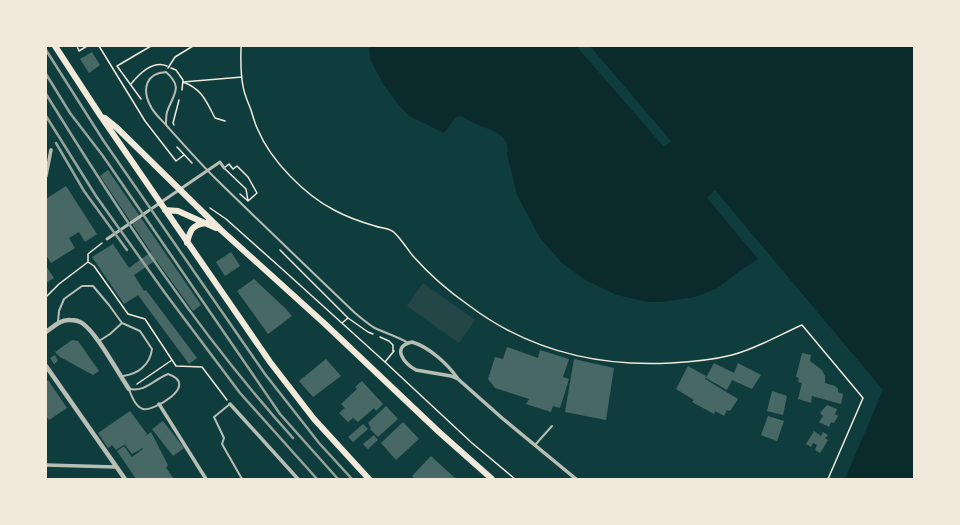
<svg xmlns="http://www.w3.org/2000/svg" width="960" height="525" font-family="Roboto,sans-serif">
<rect width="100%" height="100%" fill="#0f3d3e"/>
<!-- green -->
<path fill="#244646" d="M423,283L475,320L459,343L407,306Z"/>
<!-- water -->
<path fill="#0a2a2b" d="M369,46H576L664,147L671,141L590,46H914V479H845L883,390L715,190L707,198L758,259L738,272L718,288L695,297L662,302H648L617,295L587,281L562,263L540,238L517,195L507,154C512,135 490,130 476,124C471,122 467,119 462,116L456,117L444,133L409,116L398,104L383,84L370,59Z"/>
<!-- building -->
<path fill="#486865" d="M92,52L100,65L89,73L80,59Z
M108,170L201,305L193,311L156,260L134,275L144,291L146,290L197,358L189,364L138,295L124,304L92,257L113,244L129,268L151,252L100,176Z
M66,186L97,234L85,242L79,232L69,238L75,248L51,263L46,255V199Z
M231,252L240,266L225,276L216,262Z
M46,266L54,278L46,283Z
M254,279L286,309L292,316L268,334L237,291Z
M72,340L78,341L99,371L93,375L60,357L55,352Z
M507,347L538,358L540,350L569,359L563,377L569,379L560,408L553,406L551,412L526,404L529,399L495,388L488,379L495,357L503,359Z
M802,353L811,355L810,361L822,370L825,376V383L835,386L838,389V392L843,394L841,404L812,396L811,403L798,399L802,383L798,382L799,378L796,377Z
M55,355L58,361L54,364L50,358Z
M326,359L341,376L313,397L299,381Z
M574,359L614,368L606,420L565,412Z
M714,363L734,373L738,363L761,375L752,389L732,380L727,390L706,378Z
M688,366L706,376L705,379L738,399L730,411L727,410L724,416L715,411L714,414L692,402L694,400L676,389Z
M48,380L67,408L49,420L46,416V382Z
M362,381L383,404L376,411L374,408L358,422L353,418L348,422L339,413L345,408L341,404L357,389L355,387Z
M772,391L787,396L783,415L767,411Z
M827,405L837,409L835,414L838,416L834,423L831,422L829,427L819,422L823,416L820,413Z
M386,406L398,419L378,437L370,429L371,428L368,423Z
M130,411L147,434L144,437L151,432L168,465L166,468L174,479H136L117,451L124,446L132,457L143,449V448L132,454L125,445L127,443L116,450L112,445L108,448L98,433Z
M768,416L784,421L777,441L761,435Z
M163,421L184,448L173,456L152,429Z
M403,422L419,439L396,460L381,443Z
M363,424L368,429L353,442L348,437Z
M814,431L821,436L823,432L828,435L825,438L828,440L820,453L815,450L817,445L813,443L811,447L806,444Z
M374,435L378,440L368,449L363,444Z
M431,456L456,479H415L412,476Z"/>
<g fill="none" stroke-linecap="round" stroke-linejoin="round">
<!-- path -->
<path stroke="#f1e9da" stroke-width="1.5" d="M77,46L79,51L87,46
M99,46L145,121L176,161L184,155
M241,46C241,59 240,72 243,86C244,94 248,102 251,110C253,117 255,124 258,130C271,161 305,195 334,210C347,217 361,222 375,226C380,228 388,228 392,231C397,233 408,250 413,256C429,274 447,290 467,304C527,350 596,367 671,363C691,362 712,360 732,355C756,349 779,335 802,325L863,398L828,479
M168,68L175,57L193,46
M171,68L176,70L183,80L182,90
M131,84C139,74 153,60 167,66
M141,99L117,66L151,46
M225,121L215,118C206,101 202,89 183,82L242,77
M174,125L173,123L179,100
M177,147L192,163
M229,164L233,169L237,166L248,177L257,193L248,201L246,189L224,168Z
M240,194L248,201
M210,208L226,219L281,268L385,362L472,443L515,479
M102,243L88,254V262L94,266L128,314L145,319L176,366L202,367L227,400
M280,250L348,318L342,323
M46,297L59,284L88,262
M348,318L368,332L373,334
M380,337L389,341L393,345V351
M385,362L394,351
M137,384L172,360"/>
<!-- service -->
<path stroke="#b8beb3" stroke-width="2" d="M166,125C166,121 166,116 167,112C173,94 184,88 166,72C146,73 142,89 150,105C154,114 161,119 167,126C183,144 198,161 215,178C261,223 308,268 355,313C361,318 367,323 373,327C384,333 397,336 408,343
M58,322L59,311L64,299L82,286H93L109,305L122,323L140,331L152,349C150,365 138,374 123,376
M99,341L110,334L122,323
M168,374C201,385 152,412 143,409C136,407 131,395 129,389C146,392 153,380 168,374Z
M230,404L214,417L224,438L222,444L242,479
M535,445L552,426"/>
<!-- pedestrian -->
<path stroke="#b8beb3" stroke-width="3" d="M107,239L220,162L224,168"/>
<!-- minor -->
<path stroke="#b8beb3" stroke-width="3.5" d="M46,176L51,150
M458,379L451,376L416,370C405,364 390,347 412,342C429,347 448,364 458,379L502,418L576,479
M159,404L206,479
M230,404L298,479
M46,465L116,467"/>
<!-- tertiary -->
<path stroke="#b8beb3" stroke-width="4.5" d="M46,332C53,327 61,319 70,320C74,320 79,321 82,323C97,333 118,373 129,389
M46,366L125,479"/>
<!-- trunk -->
<path stroke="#f1e9da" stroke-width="6" d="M55,46L100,115L270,362L314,419L369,479
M105,118L116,127L221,230L325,324L439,432L492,479
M165,210L178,211L216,228
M187,243C190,230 192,225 206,223"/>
<!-- rail -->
<path stroke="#97a49c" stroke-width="2.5" d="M46,50L103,140L265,374L319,443L352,479
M46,74L70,113L103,156L280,414L338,479
M46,94C120,214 198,333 293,438
M46,116L96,196L165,293L240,393L317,479
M56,143L84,191L127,250"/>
</g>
<!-- border -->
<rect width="960" height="525" fill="none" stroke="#f1e9da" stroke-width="94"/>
</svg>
